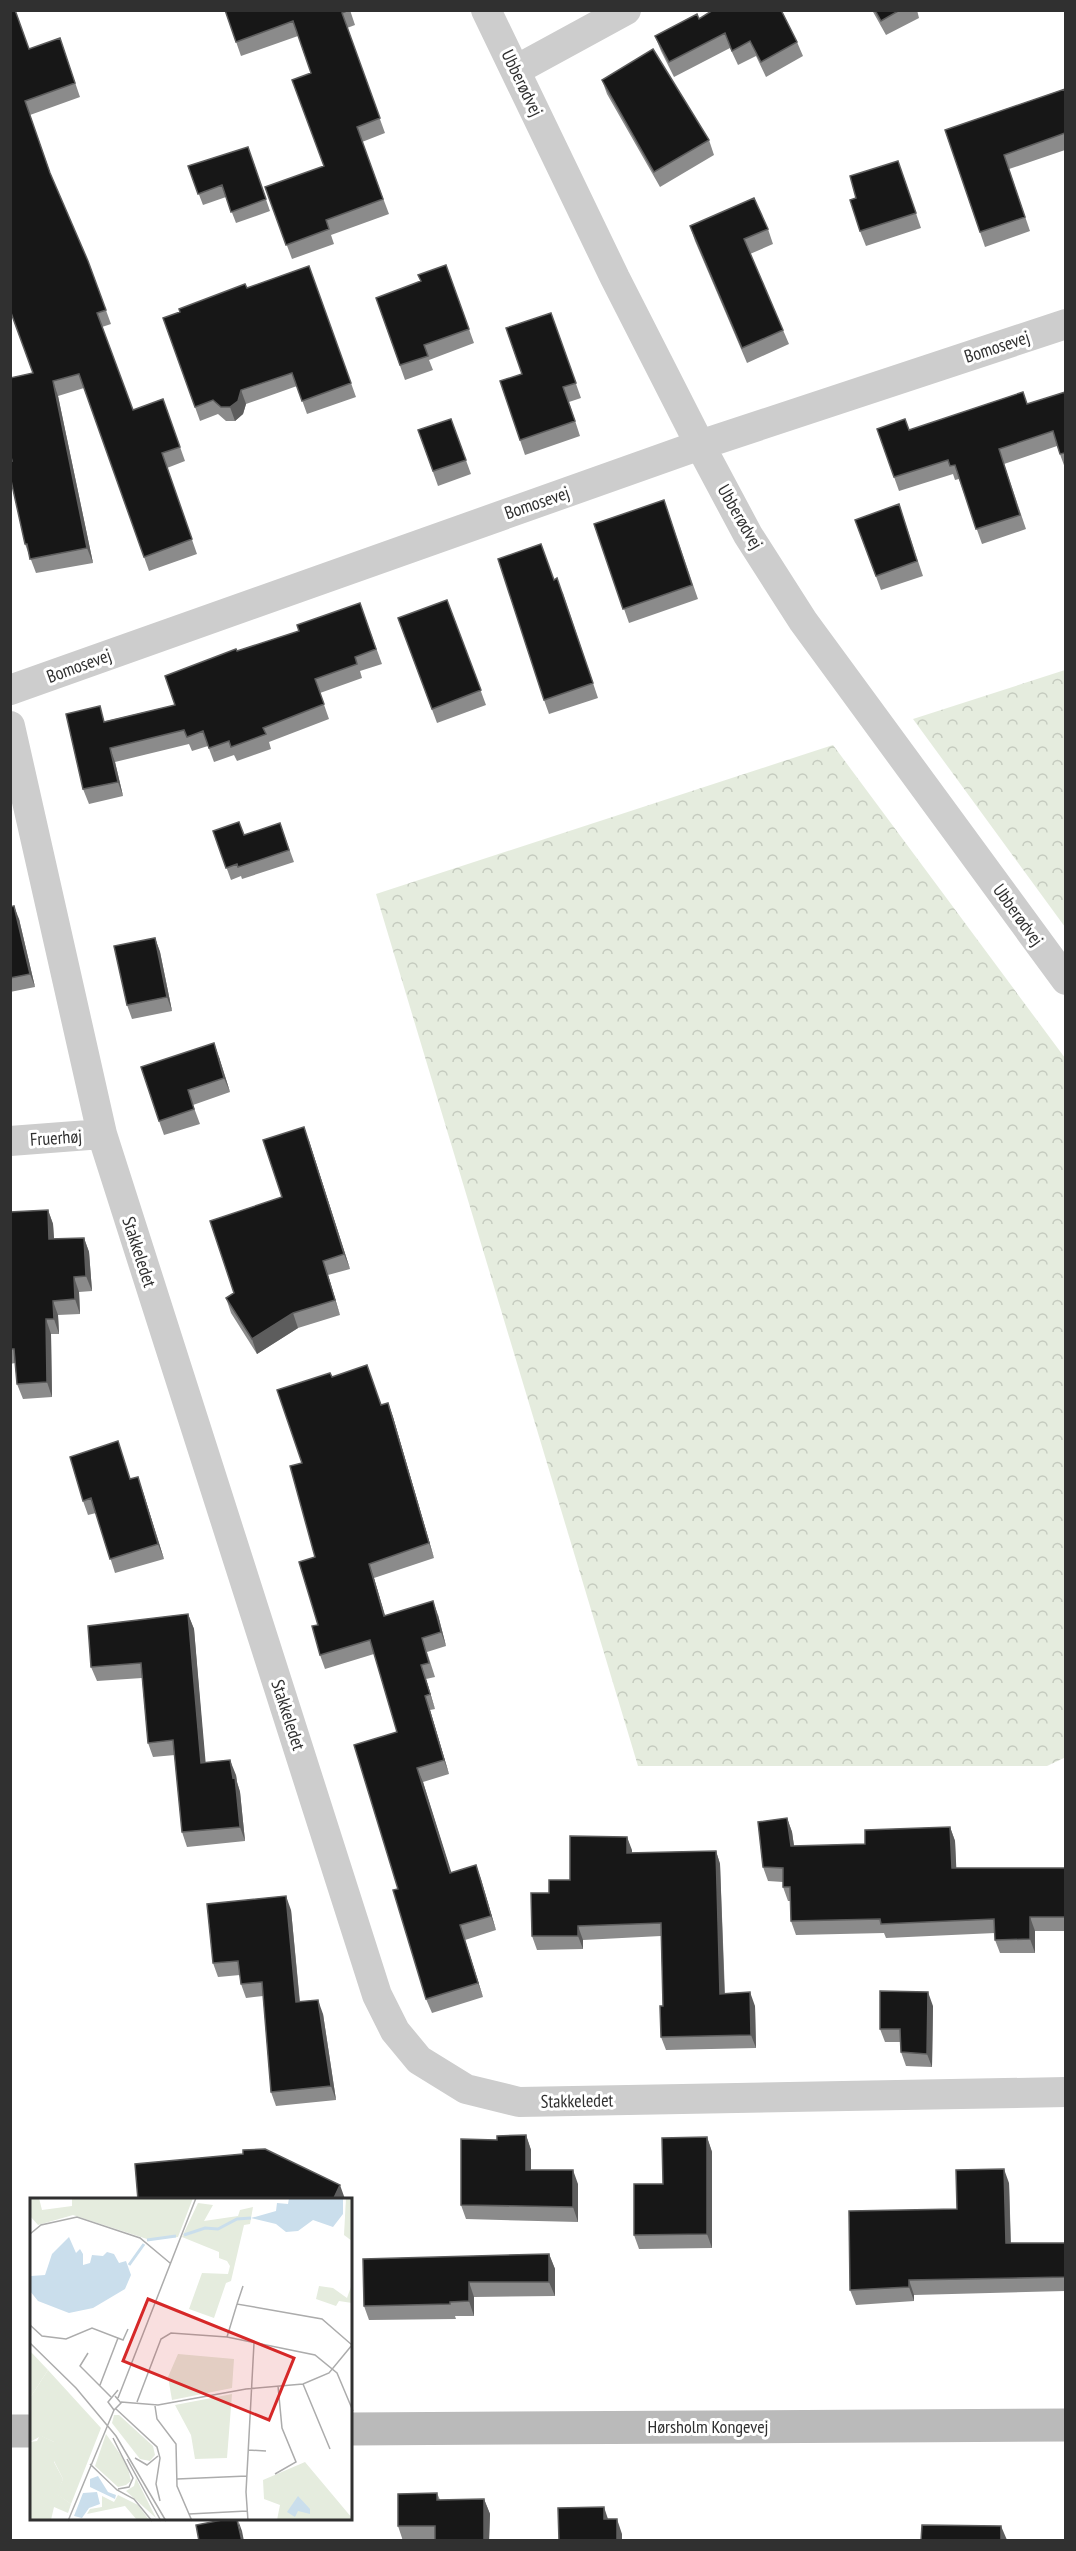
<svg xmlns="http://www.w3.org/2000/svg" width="1076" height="2551" font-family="'PT Sans Narrow',sans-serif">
<defs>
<pattern id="forest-crowns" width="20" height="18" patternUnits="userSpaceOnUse" patternTransform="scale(1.5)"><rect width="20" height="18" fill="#e5ecde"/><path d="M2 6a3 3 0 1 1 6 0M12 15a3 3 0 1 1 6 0" fill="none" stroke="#c5cbbf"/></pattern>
</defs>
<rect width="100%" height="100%" fill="#fff"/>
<!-- forest -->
<path fill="url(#forest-crowns)" d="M1065,670H1066L1065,927L913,719Z
M833,745L1065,1058L1066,1757L1047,1766H638L376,894Z"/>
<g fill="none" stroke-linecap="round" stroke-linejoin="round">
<!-- minor -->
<path stroke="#cdcdcd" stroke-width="30" d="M486,10L615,278L700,445L748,535L803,621L1066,980
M516,70L626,10
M10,690L700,445L1066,324
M10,726L102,1134L377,1995L395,2031L419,2060L466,2089L519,2102L1066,2092
M10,1141L102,1134"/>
<!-- secondary -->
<path stroke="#bababa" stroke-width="33" d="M351,2429L1066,2425
M10,2431H32"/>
</g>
<!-- wall -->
<path fill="#8b8b8b" d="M225,10H350L355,25L347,28L385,133L362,142L389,214L331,235L334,244L292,259L265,187L324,166L311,73L298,36L241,56Z
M872,10H917L919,18L886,35Z
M699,19L797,42L803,56L766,77L756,56L738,65L730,48L674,77L661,51L655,36Z
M60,38L80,97L30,115L51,175L88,261L111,324L102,327L133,410L163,399L185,461L167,468L197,554L149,571L84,388L58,396L93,563L36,573L25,544L12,461L33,373L10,310L29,49Z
M602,80L709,140L714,155L660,187L607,94Z
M1065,89V150L1009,169L1030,231L985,247L945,130Z
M248,147L270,211L236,223L226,197L203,205L188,166Z
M903,175L921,228L866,246L860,231L856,198Z
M690,226L768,229L773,244L750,254L783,330L789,344L747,363L695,241Z
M446,265L474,343L429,360L433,370L405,380L376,298L421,281Z
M309,266L356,397L307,414L297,386L246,404L243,414L235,421H226L218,414L200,421L163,318Z
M551,313L581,398L569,402L580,436L525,455L500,381L522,374Z
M1065,392V468L1057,446L1004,464L1026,529L982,544L959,479L955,480L953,474L899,491L877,429L909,430L1028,404Z
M451,419L471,474L438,486L418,430Z
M899,504L923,576L881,590L855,520Z
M669,515L698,599L629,623L594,524Z
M554,579L563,593L598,698L549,714L544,700Z
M447,600L486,705L437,723L398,618Z
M360,603L382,664L360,671L362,678L320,693L329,719L269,742L271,749L237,761L234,755L214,762L208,746L192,751L189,744L115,762L123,796L89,804L83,789L106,721L175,705L237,651L299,631Z
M280,823L294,862L242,879L241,876L231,880L213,831L244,835Z
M10,907L19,919L35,987L10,992Z
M155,938L160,952L172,1011L132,1019L127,1005Z
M219,1057L230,1092L193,1105L200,1124L164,1135L159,1121Z
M309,1141L350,1269L328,1275L340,1315L298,1328L257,1354L231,1313L226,1298L234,1293Z
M48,1210L53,1224L54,1239L84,1238L89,1252L92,1291L79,1292L80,1314L58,1315L59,1334H51L52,1397L23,1399L17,1384L15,1363L10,1364V1212Z
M332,1377L381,1405L388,1403L393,1417L434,1558L374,1578L385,1615H438L446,1646L427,1652L435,1677L426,1679L435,1709L430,1710L449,1774L423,1782L451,1873L476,1865L496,1930L465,1940L483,1997L432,2013L426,1999L398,1889L397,1732L374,1654L325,1669L320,1655L318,1625L315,1557Z
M123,1456L130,1479L143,1492L164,1559L115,1573L96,1513L88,1515L83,1501Z
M188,1614L194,1629L205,1763L236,1775L237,1782L240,1792L245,1841L187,1847L182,1832L175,1755L153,1757L148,1743L142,1678L97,1681L91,1667Z
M787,1818L792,1832L794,1846L865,1844L950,1827L955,1841L956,1868H1065V1931H1035V1953H1000L995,1940V1933L886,1938L884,1933L796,1935L791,1921L790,1901H788L783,1887V1882L768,1881L763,1867Z
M627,1837L632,1853L716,1851L720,1864L725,1994L755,2006L756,2048L666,2050L661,2037L663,2006L661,1936L583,1940V1949L537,1950L532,1936L549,1893L570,1880Z
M291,1910L300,2002L323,2014L336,2100L276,2106L271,2092L263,1996L246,1998L241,1984L240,1975L218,1977L213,1963Z
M933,2006L932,2067L906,2066L901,2052V2042H885L880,2029Z
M526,2135L531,2150V2170L578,2184V2222L466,2219L461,2205L497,2140Z
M707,2137L712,2152V2248L639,2249L634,2235L663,2184Z
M1009,2183L1011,2243H1065V2291L914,2295V2301L856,2305L850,2290L957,2209Z
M549,2254L555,2269V2296L474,2297V2316H455L456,2319L369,2320L364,2306Z
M437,2493L440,2500L484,2499L490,2514L489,2541H403L398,2526Z"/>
<!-- shaded-wall -->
<path fill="#5d5d5d" d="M53,381L58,396L93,563L87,548Z
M241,390L246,404L243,414L235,421L230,407Z
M110,748L115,762L123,796L118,782Z
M14,906L19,919L35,987L30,974Z
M155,938L160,952L172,1011L167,997Z
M214,1043L219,1057L230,1092L224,1078Z
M304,1127L309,1141L350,1269L344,1254Z
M48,1210L53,1224L55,1254L49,1239Z
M84,1238L89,1252L92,1291L86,1276Z
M323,1261L328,1275L340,1315L335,1300Z
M74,1277L79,1292L80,1314L75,1299Z
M53,1301L58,1315L59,1334L54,1319Z
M293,1313L298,1328L257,1354L252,1339Z
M46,1319L51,1334L52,1397L47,1382Z
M388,1403L393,1417L434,1558L429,1543Z
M138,1477L143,1492L164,1559L158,1544Z
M369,1564L374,1578L389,1630L384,1616Z
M433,1601L438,1615L446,1646L441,1632Z
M188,1614L194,1629L207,1778L201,1763Z
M421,1665L426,1679L435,1709L430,1694Z
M425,1696L430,1710L449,1774L444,1760Z
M230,1760L236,1775L237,1782L240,1792L245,1841L240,1827Z
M417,1768L423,1782L456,1887L450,1873Z
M787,1818L792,1832L796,1860L791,1846Z
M950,1827L955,1841L957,1882L952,1868Z
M627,1837L632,1850V1867L627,1853Z
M716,1851L720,1864L725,2007L720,1994Z
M476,1865L481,1879L496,1930L491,1916Z
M286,1896L291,1910L301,2016L296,2002Z
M1030,1917L1035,1931V1953L1030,1939Z
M460,1925L465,1940L483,1997L478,1983Z
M578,1926L583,1940V1949L578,1936Z
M750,1992L755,2006L756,2048L751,2035Z
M928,1992L933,2006L932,2067L927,2054Z
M318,2000L323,2014L336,2100L331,2086Z
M526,2135L531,2150V2184L526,2170Z
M707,2137L712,2152V2248L707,2234Z
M1004,2169L1009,2183L1011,2258L1006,2243Z
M573,2170L578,2184V2222L573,2207Z
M340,2185L345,2199V2200H333Z
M549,2254L555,2269V2296L549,2282Z
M909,2280L914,2295V2301L909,2287Z
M469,2282L474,2297V2316L469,2301Z
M484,2499L490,2514L489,2541H484Z
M604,2507L609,2522L604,2519Z
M617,2519L622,2534V2541H617Z
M238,2520L242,2531L244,2541H242Z
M1001,2526L1007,2540V2541H1001Z"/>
<!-- building -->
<path fill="#171717" stroke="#5d5d5d" stroke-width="1.5" d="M10,10H15L29,49L60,38L75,83L25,101L50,173L88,261L106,310L97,313L133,410L163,399L180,447L162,453L192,539L144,557L79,374L53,381L87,548L30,559L27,544H25L10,476V461H12L10,453V378L33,373L10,310Z
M225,10H349L342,13L380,118L357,127L383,199L326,220L329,229L286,245L265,187L324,166L292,80L311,73L293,21L236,42Z
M713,10H781L797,42L761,62L750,41L732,51L725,33L669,62L655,36L697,14L699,19Z
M875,10H900L881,21Z
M653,49L709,140L654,172L602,80Z
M1065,89V133L1004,155L1025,217L980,232L945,130Z
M248,147L266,199L231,212L222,185L198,194L188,166Z
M898,161L916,213L860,231L850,200L856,198L850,176Z
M754,198L768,229L744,239L783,330L742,348L690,226Z
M446,265L469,329L424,345L428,356L400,365L376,298L421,281L418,275Z
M309,266L351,383L302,401L292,373L241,390L238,401L230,407H221L213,400L195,407L163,318L180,312L179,309L245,284L247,288Z
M551,313L576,383L563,387L575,421L520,440L500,381L522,374L506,328Z
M1023,392L1027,404L1065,392V453L1060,454L1053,431L999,449L1020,515L976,529L955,465L950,466L948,460L894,477L877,429L905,419L909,430Z
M451,419L466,460L433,471L418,430Z
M664,500L692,585L623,609L594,524Z
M899,504L917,561L876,576L855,520Z
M541,544L554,580L557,578L593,683L544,700L498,559Z
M447,600L481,690L432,709L398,618Z
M360,603L376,649L355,657L357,664L315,679L324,704L263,728L266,734L231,747L229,741L209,748L203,731L187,737L184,730L110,748L118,782L83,789L66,714L100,706L104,722L175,705L165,676L236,649L237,651L299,631L297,625Z
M239,822L244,835L280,823L289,850L238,867L237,864L226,868L213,831Z
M14,906L30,974L10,978V907Z
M155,938L167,997L127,1005L114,946Z
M214,1043L224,1078L188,1090L194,1109L159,1121L141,1067Z
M304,1127L344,1254L323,1261L335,1300L293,1313L252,1339L226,1298L234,1293L210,1221L282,1197L263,1140Z
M48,1210L49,1239L84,1238L86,1276L74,1277L75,1299L53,1301L54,1319H46L47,1382L17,1384L14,1349H10V1212Z
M367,1365L381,1405L388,1403L429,1543L369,1564L384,1616L433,1601L441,1632L422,1638L429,1663L421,1665L430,1694L425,1696L444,1760L417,1768L450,1873L476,1865L491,1916L460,1925L478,1983L426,1999L393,1890L398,1889L354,1745L397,1732L370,1640L320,1655L312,1626L318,1625L299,1562L315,1557L290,1466L302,1463L277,1390L330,1373L332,1377Z
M118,1441L130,1479L138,1477L158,1544L110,1559L91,1498L83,1501L70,1457Z
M188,1614L201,1763L230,1760L233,1778L235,1777L240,1827L182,1832L173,1740L148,1743L141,1663L91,1667L88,1626Z
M787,1818L791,1846L865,1844V1830L950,1827L952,1868H1065V1917H1030V1939L995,1940L994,1919L881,1924L880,1919L791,1921L790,1887H783V1868L763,1867L758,1822Z
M570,1836L627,1837V1853L716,1851L720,1994L750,1992L751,2035L661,2037L660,2006H663L661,1923L578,1926V1936H532L531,1893H549V1880H570Z
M286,1896L296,2002L318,2000L331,2086L271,2092L262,1982L241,1984L238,1961L213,1963L207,1904Z
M880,1991L928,1992L927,2054L901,2052L900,2029H880Z
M526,2135V2170H573V2207L461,2205V2139L497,2140V2136Z
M707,2137V2234L634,2235V2184H663L662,2138Z
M265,2149L340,2185L333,2200H138L135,2164L243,2154V2150Z
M1004,2169L1006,2243H1065V2277L909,2280V2287L850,2290L849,2211L957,2209L956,2170Z
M549,2254V2282H469V2301L450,2302V2304L364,2306L363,2259Z
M437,2493V2500L484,2499V2541H435V2526H398V2494Z
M604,2507V2519H617V2541H559L558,2508Z
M222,2520H237L242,2541H199L196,2525Z
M922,2525L1001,2526V2541H921Z"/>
<g text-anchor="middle" stroke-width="6" stroke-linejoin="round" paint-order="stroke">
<!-- street labels -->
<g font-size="18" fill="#303030" stroke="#fff">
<text transform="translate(522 83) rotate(64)" y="6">Ubberødvej</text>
<text transform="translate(997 347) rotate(-18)" y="6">Bomosevej</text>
<text transform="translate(537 503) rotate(-19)" y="6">Bomosevej</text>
<text transform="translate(740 517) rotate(60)" y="6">Ubberødvej</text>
<text transform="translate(79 666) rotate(-20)" y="6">Bomosevej</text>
<text transform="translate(1018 915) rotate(54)" y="6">Ubberødvej</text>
<text transform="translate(56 1138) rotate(-4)" y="6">Fruerhøj</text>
<text transform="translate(139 1252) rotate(72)" y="6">Stakkeledet</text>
<text transform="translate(288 1715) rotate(72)" y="6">Stakkeledet</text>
<text transform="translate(577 2101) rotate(-1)" y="6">Stakkeledet</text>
<text x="708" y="2433">Hørsholm Kongevej</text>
</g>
</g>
<!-- overview -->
<g transform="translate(30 2198)">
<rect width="322" height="322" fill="#fff"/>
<path d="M0,153L18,172L0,200ZM84,217H89L123,248L125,257L120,263L110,261L82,225ZM10,237L24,244V264L33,281L27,296L41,306L38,315L24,309L21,322H0V244L7,243ZM106,280L126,320L96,293L104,288ZM88,297L108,307L119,322H107L95,308L57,316L60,311L72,309V298L84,304Z" fill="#e5ecde"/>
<path d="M0,0H9L12,12L42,8V0H163L148,39L117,41L43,17L8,27L0,18ZM168,5L183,7L174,23L208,18L210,12L223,9L220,26L214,27L201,83L196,85L184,120L159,111L172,75L198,76L200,68L197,63L189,60V54L152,39ZM322,86V105L309,103L306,108L286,101L289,88L303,90L317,100ZM148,156L204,161L202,190L142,202L138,179ZM18,172L71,230L41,306L26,296L33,281L24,263V244L11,238L0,244V200ZM202,196L197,260L165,261L161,237L145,207ZM76,236L97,266L101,283L96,287L88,289L65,268ZM275,264L322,320V322H247L250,307L234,301L233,282Z" fill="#e5ecde"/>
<path d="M316,0H322V43L314,37Z" fill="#e5ecde"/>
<path d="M259,0H313V16L303,29L283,22L268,33L256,34L246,26L221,20L246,13L247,5L258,6ZM39,39L46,55L50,51L53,56V67L60,65L62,57L73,58L77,54L84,56L89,65L96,63L101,77L95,91L63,110L39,115L8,103L0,93L1,78L15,77L22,56ZM68,278L78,294L86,297L85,301L60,289V281ZM67,294L70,306L59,310L52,320L44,318L53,295ZM268,298L280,311V316L268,313L265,319L257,314Z" fill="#cadeec"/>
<path fill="none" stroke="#cadeec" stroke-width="3" d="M154,37L175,30L188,31L207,21L221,20M117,42L146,38M99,67L114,46"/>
<path fill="none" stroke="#acacac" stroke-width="1.5" d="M0,36L11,27L47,19L110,40L140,65M207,106L213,88M0,127L12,138L36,141L62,130L93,142L98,131M0,145L46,190L86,238L136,323M58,155L50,168L81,199M273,186L300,251M70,187L88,140M85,198L91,205L84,212L78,204L88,192M88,200L166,0M91,204L128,207L216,191L273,186L299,175L322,147L292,121L207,106L197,139M107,204L131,141L141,135L197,139L285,157L307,175L323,213M125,208L127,221L146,246L147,288L162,323M86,211L127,249L130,260L126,286L130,303M83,240L103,280L99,289L88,291M218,252L236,253M105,260L117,267L128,258M97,261L131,323M60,266L87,292L104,301L122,323M245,276L266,264L252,230L248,188M147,281L217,278M159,316L217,313M38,323L84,212M218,323L216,294L224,145"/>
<path fill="#d62828" fill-opacity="0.15" stroke="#d62828" stroke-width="3" d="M118,101L264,160L239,222L93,163Z"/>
<rect width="322" height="322" fill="none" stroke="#303030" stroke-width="3"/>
</g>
<!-- border -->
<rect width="1076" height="2551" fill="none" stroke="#303030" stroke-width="24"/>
</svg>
